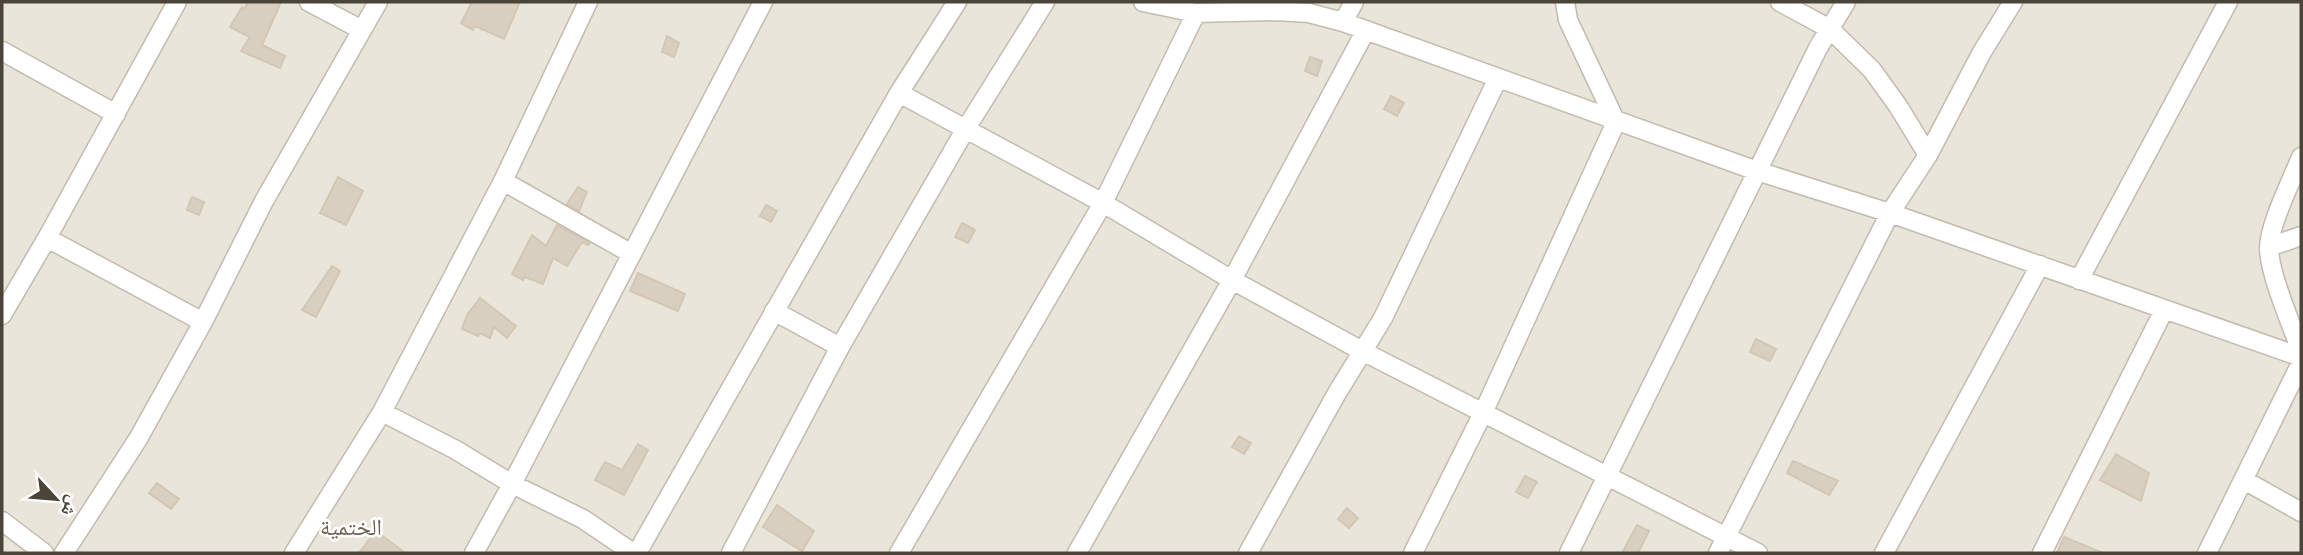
<svg xmlns="http://www.w3.org/2000/svg" width="2303" height="555" font-family="'PT Sans Narrow','Noto Naskh Arabic',sans-serif">
<rect width="100%" height="100%" fill="#f6f3ec"/>
<!-- residential -->
<path fill="#eae5da" d="M2,2H2301V553H2Z"/>
<!-- building -->
<path fill="#d8cfc1" stroke="#d3c7b4" stroke-width="2" d="M248,2H281L262,45L285,56L280,68L241,51L250,37L230,27L242,7L244,9Z
M472,2H520L504,39L475,26L473,30L461,23Z
M667,36L679,43L674,57L662,52Z
M1310,57L1322,61L1317,76L1305,71Z
M1391,96L1404,103L1397,116L1384,109Z
M338,177L363,191L346,225L320,213Z
M578,187L587,192L579,211L567,204Z
M192,197L204,202L199,215L187,210Z
M766,205L777,211L771,222L760,216Z
M962,223L975,230L968,243L955,237Z
M557,225L590,243L588,245L582,242L567,266L553,258L543,284L525,277L523,280L512,274L532,235L546,246Z
M332,266L340,271L316,317L302,310Z
M638,273L685,294L678,311L630,291Z
M480,298L516,326L507,338L494,327L490,338L480,333L478,336L462,329L467,315Z
M1756,339L1776,349L1770,361L1750,352Z
M1239,436L1251,443L1244,454L1232,447Z
M638,444L648,450L624,495L595,480L605,462L622,470Z
M2116,454L2149,473L2141,501L2100,480Z
M1793,461L1838,481L1829,495L1787,473Z
M1525,476L1537,482L1528,498L1516,492Z
M157,483L179,499L171,509L149,493Z
M777,505L814,531L802,551L763,527Z
M1347,508L1358,518L1349,528L1338,519Z
M1637,525L1649,531L1638,553H1622Z
M376,531L405,553H359Z
M2064,537L2103,553H2057Z"/>
<g fill="none" stroke-linecap="round" stroke-linejoin="round">
<defs>
<path id="minor" d="M309,2L362,30
M1143,2L1196,13L1276,11L1309,13L1343,22L1757,171L1890,213L2301,357
M1780,2L1830,29L1872,70L1898,106L1928,155
M1343,22L1354,2
M2,51L116,114
M899,93L1103,203L1232,280L1364,352L1758,553
M2301,157C2292,180 2269,225 2269,248C2269,273 2292,326 2301,351
M503,181L632,254
M47,238L203,322
M2269,247L2301,236
M2079,280L2228,2
M774,311L840,347
M2,315L47,238L177,2
M382,412L456,450L512,484L583,519L633,553
M2244,480L2301,512
M2,521L44,553
M64,553L138,439L203,322L264,201L378,2
M294,553L382,412L503,181L588,2
M474,553L512,484L763,2
M637,553L899,93L957,2
M731,553L840,347L965,130L1045,2
M899,553L1103,203L1196,13
M1077,553L1232,280L1366,30
M1248,553L1337,393L1383,318L1498,78
M1413,553L1483,413L1616,122L1568,20L1565,2
M1569,553L1818,48L1846,2
M1718,553L1890,213L1928,155L1982,52L2013,2
M1884,553L2040,265
M2042,553L2164,310
M2207,553L2301,363"/>
</defs>
<!-- minor casing -->
<use href="#minor" stroke="#c2bbae" stroke-width="21"/>
<!-- minor -->
<use href="#minor" stroke="#fff" stroke-width="18"/>
</g>
<g text-anchor="middle" stroke-width="5" stroke-linejoin="round" paint-order="stroke">
<!-- quarter labels -->
<g font-size="23" fill="#6e6250" stroke="#fff">
<text x="351" y="535">الختمية</text>
</g>
</g>
<!-- border -->
<rect width="2303" height="555" fill="none" stroke="#4b4439" stroke-width="7"/>
<!-- north arrow -->
<g transform="translate(56 499) rotate(116)" stroke="#ffffff" stroke-width="5" paint-order="stroke">
<path d="M0-5L12 26L0 18L-12 26Z" fill="#4b4439"/>
<text y="-10" font-size="19" font-weight="bold" text-anchor="middle" fill="#4b4439">ش</text>
</g>
</svg>
